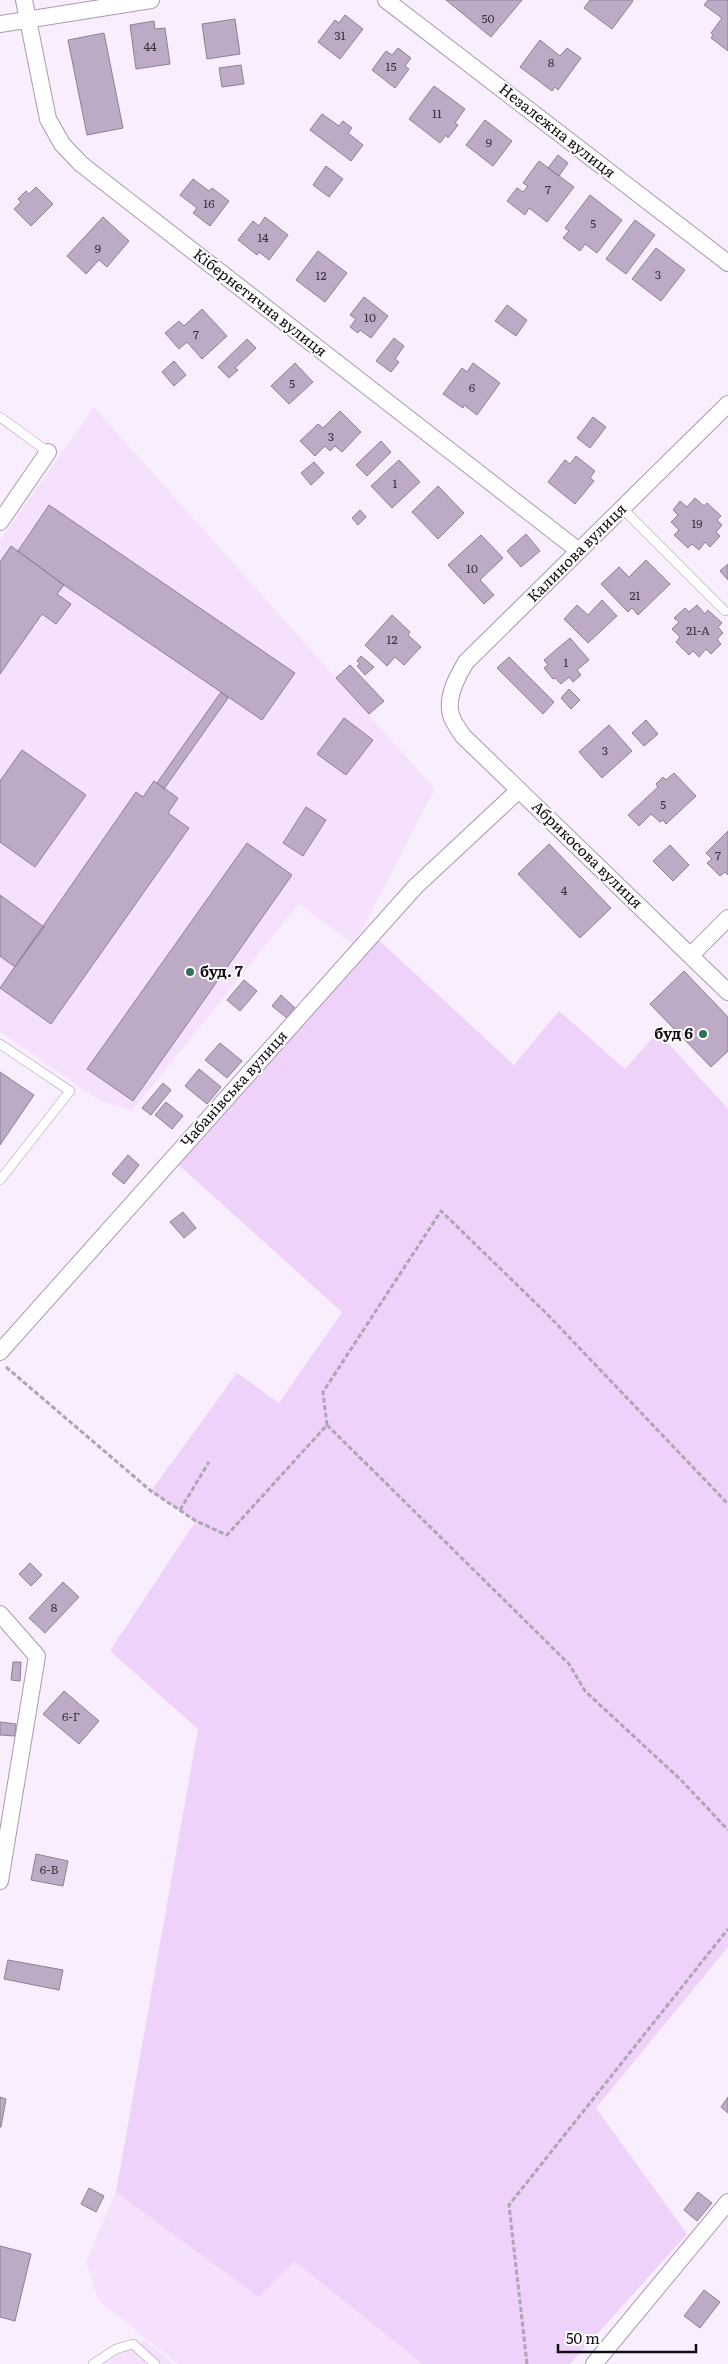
<svg xmlns="http://www.w3.org/2000/svg" width="728" height="2364" font-family="Literata,serif">
<rect width="100%" height="100%" fill="#f9eefe"/>
<!-- built -->
<path fill="#f5e1fc" d="M94,407L435,789L354,945L299,904L132,1111L99,1100L0,1032V540Z
M116,2192L193,2245L294,2261L426,2364H177L98,2300L86,2261Z
M145,2340L173,2364H102Z"/>
<!-- green -->
<path fill="#efd2fa" d="M372,934L514,1065L559,1011L625,1069L658,1032L728,1109V1947L596,2108L687,2234L570,2364H423L294,2261L259,2297L116,2192L198,1729L110,1651L196,1521L151,1491L237,1373L279,1403L342,1312L172,1159Z"/>
<!-- building -->
<path fill="#bdaac4" stroke="#907e97" d="M446,0H522L491,37Z
M590,0H632L633,1L612,29L584,8Z
M708,0H728V51L711,38L713,35L711,33L722,18L704,5Z
M345,15L363,29L340,59L318,42L335,20L339,23Z
M235,19L240,54L207,59L202,24Z
M154,21L155,29L165,28L170,64L136,69L130,25Z
M104,33L123,128L87,135L68,40Z
M540,40L560,56L567,48L581,58L558,90L555,87L552,91L520,67Z
M398,48L411,58L405,66L409,69L395,88L372,70L386,51L392,55Z
M241,65L244,84L222,87L219,68Z
M434,86L465,109L455,123L458,125L448,138L446,135L440,143L409,119Z
M322,114L339,126L343,121L352,128L348,133L363,145L351,161L310,130Z
M485,120L512,141L493,166L466,145Z
M558,155L568,163L559,176L548,168Z
M539,161L574,187L547,222L529,208L525,215L507,201L517,188L523,192L528,186L523,183Z
M326,166L343,179L329,197L313,185Z
M193,179L209,191L212,188L229,201L210,226L193,213L197,208L180,195Z
M36,187L53,204L31,226L14,209L21,202L18,199L26,191L29,194Z
M590,195L622,220L597,253L585,244L580,251L563,238L569,231L565,228Z
M103,217L129,241L107,267L99,260L86,274L67,256Z
M265,217L288,235L269,260L259,252L257,255L238,240L253,221L259,226Z
M635,220L655,235L626,274L606,259Z
M656,248L685,270L661,301L632,279Z
M318,251L347,273L325,302L296,280Z
M364,297L388,316L371,338L360,330L358,333L350,327L356,319L350,315Z
M507,305L527,320L516,336L495,321Z
M202,309L227,336L202,359L187,342L179,349L165,333L179,321L184,326Z
M394,338L404,346L395,359L399,362L391,372L376,361Z
M247,339L256,348L235,368L238,370L229,378L218,367Z
M174,361L186,375L174,386L162,372Z
M295,363L313,382L289,404L271,386Z
M473,363L500,383L477,415L464,405L463,408L443,394L462,368L467,372Z
M340,411L361,432L342,452L335,446L330,451L325,446L315,456L300,441L318,424L323,428Z
M593,417L606,427L590,448L577,438Z
M381,441L391,452L367,476L356,465Z
M576,456L595,471L590,478L594,481L575,504L548,482L565,460L570,464Z
M399,460L420,482L392,508L371,486Z
M314,462L324,473L311,485L301,473Z
M438,486L464,513L438,539L412,512Z
M695,498L704,506L707,503L721,516L717,520L722,525L716,532L720,536L710,547L705,542L699,550L692,544L688,548L674,535L679,530L671,522L678,515L673,510L680,501L687,507Z
M49,505L295,673L262,720L64,585L18,551Z
M360,510L366,517L358,525L352,518Z
M526,534L540,551L521,567L507,551Z
M481,535L503,558L480,580L494,595L484,604L448,565Z
M11,546L64,585L57,594L71,604L56,624L42,614L0,674V562Z
M646,560L670,584L638,615L632,608L628,612L601,584L619,567L629,577Z
M728,564V580L720,571Z
M602,600L617,616L588,643L564,619L577,605L588,615Z
M697,605L705,614L708,610L722,623L718,627L723,633L717,639L721,644L711,654L706,649L699,657L693,651L689,655L676,642L680,637L672,629L679,622L674,618L685,608L689,612Z
M392,615L410,632L408,635L421,647L404,665L395,657L387,666L365,645Z
M570,638L589,660L577,670L581,675L573,682L569,677L561,684L555,678L553,679L544,668L548,665L544,660Z
M361,656L374,667L365,675L357,666L360,664L357,661Z
M509,657L554,702L543,714L497,668Z
M350,665L384,701L369,714L336,678Z
M569,689L580,700L571,709L561,698Z
M221,692L228,698L164,789L157,783Z
M344,718L373,740L346,775L317,754Z
M646,720L658,734L644,746L632,733Z
M609,725L632,751L602,778L579,752Z
M22,750L86,795L35,867L0,842V781Z
M674,773L696,796L666,824L663,820L660,822L651,814L639,826L628,815L658,787L656,784L663,777L666,780Z
M154,781L178,798L168,813L189,828L51,1024L0,988L136,792L143,797Z
M306,807L326,820L303,856L283,843Z
M728,831V875L725,872L720,876L707,863L712,859L706,853Z
M247,843L292,875L133,1101L87,1069Z
M549,844L611,908L580,938L518,874Z
M670,845L689,865L673,881L653,861Z
M0,895L44,927L15,967L0,956Z
M684,971L728,1017V1051L711,1067L650,1004Z
M244,980L257,991L240,1011L227,1000Z
M281,995L295,1008L287,1018L272,1006Z
M220,1043L242,1061L227,1078L205,1060Z
M199,1069L221,1087L207,1104L185,1086Z
M0,1072L34,1095L0,1145Z
M163,1083L171,1090L151,1115L142,1108Z
M166,1102L183,1116L172,1129L155,1115Z
M128,1155L139,1165L124,1184L112,1174Z
M183,1212L196,1228L184,1238L170,1222Z
M30,1563L42,1575L31,1586L19,1574Z
M63,1582L79,1597L45,1633L29,1618Z
M13,1662H21L20,1681L11,1680Z
M64,1691L99,1721L79,1744L43,1714Z
M0,1722L16,1724L15,1736L0,1735Z
M36,1854L68,1861L63,1886L31,1880Z
M8,1960L63,1970L59,1990L4,1979Z
M0,2097L6,2099L1,2127H0Z
M728,2097V2113L721,2107Z
M89,2188L104,2196L96,2212L81,2204Z
M698,2192L712,2203L697,2221L684,2210Z
M0,2246L31,2254L15,2321L0,2317Z
M704,2290L720,2302L700,2328L684,2316Z"/>
<g fill="none" stroke-linecap="round" stroke-linejoin="round">
<defs>
<path id="service" d="M0,417L48,452
M622,508L725,611
M0,1044L70,1091L0,1180
M93,2364L116,2349L133,2344L155,2364"/>
<path id="minor" d="M24,0L48,119L62,144L81,164L579,551
M386,0L728,263
M0,24L151,0
M728,404L466,662C457,677 446,697 451,715C453,722 459,730 463,736L728,992
M0,522L48,452
M691,955L728,918
M0,1352L415,887L519,790
M0,1614L37,1656L0,1881
M594,2364L728,2202"/>
</defs>
<!-- service casing -->
<use href="#service" stroke="#ab99b2" stroke-width="10"/>
<!-- minor casing -->
<use href="#minor" stroke="#ab99b2" stroke-width="18"/>
<!-- path -->
<path stroke="#aea5b2" stroke-width="3" stroke-dasharray="5 2.5" stroke-linecap="butt" d="M6,1367L151,1491L196,1521L227,1535L327,1425L569,1664L585,1691L681,1780L728,1830
M327,1425L323,1392L441,1211L547,1314L728,1504
M180,1510L209,1462
M527,2364L509,2205L728,1929"/>
<!-- service -->
<use href="#service" stroke="#fff" stroke-width="9"/>
<!-- minor -->
<use href="#minor" stroke="#fff" stroke-width="16"/>
</g>
<!-- markers -->
<g fill="#346f59" stroke="#fff" stroke-width="2">
<circle cx="190" cy="972" r="5"/>
<circle cx="703" cy="1034" r="5"/>
</g>
<g text-anchor="middle" stroke-width="4" stroke-linejoin="round" paint-order="stroke">
<!-- number labels -->
<g font-size="12" fill="#3d3440">
<text x="488" y="23">50</text>
<text x="340" y="40">31</text>
<text x="150" y="51">44</text>
<text x="551" y="67">8</text>
<text x="391" y="71">15</text>
<text x="437" y="118">11</text>
<text x="489" y="147">9</text>
<text x="548" y="194">7</text>
<text x="209" y="208">16</text>
<text x="593" y="228">5</text>
<text x="263" y="242">14</text>
<text x="98" y="253">9</text>
<text x="658" y="279">3</text>
<text x="321" y="280">12</text>
<text x="370" y="322">10</text>
<text x="196" y="339">7</text>
<text x="292" y="388">5</text>
<text x="472" y="392">6</text>
<text x="331" y="441">3</text>
<text x="395" y="488">1</text>
<text x="697" y="528">19</text>
<text x="472" y="573">10</text>
<text x="635" y="600">21</text>
<text x="698" y="635">21-А</text>
<text x="392" y="644">12</text>
<text x="566" y="667">1</text>
<text x="605" y="755">3</text>
<text x="663" y="809">5</text>
<text x="718" y="860">7</text>
<text x="564" y="895">4</text>
<text x="54" y="1612">8</text>
<text x="71" y="1721">6-Г</text>
<text x="49" y="1874">6-В</text>
</g>
<!-- street labels -->
<g font-size="15" fill="#120c14" stroke="#fff">
<text transform="translate(557 131) rotate(38)" y="5">Незалежна вулиця</text>
<text transform="translate(260 303) rotate(38)" y="5">Кібернетична вулиця</text>
<text transform="translate(577 553) rotate(-45)" y="5">Калинова вулиця</text>
<text transform="translate(587 855) rotate(44)" y="5">Абрикосова вулиця</text>
<text transform="translate(234 1089) rotate(-48)" y="5">Чабанівська вулиця</text>
</g>
<!-- poi labels -->
<g font-size="15" font-weight="bold" fill="#120c14" stroke="#fff" text-anchor="start">
<text x="200" y="977">буд. 7</text>
<text x="693" y="1039" text-anchor="end">буд 6</text>
</g>
</g>
<!-- scale -->
<path d="M558 2344v8h138v-8" fill="none" stroke="#120c14" stroke-width="2.5"/>
<text x="566" y="2344" font-size="15" fill="#120c14" stroke="#ffffff" stroke-width="4" paint-order="stroke">50 m</text>
</svg>
